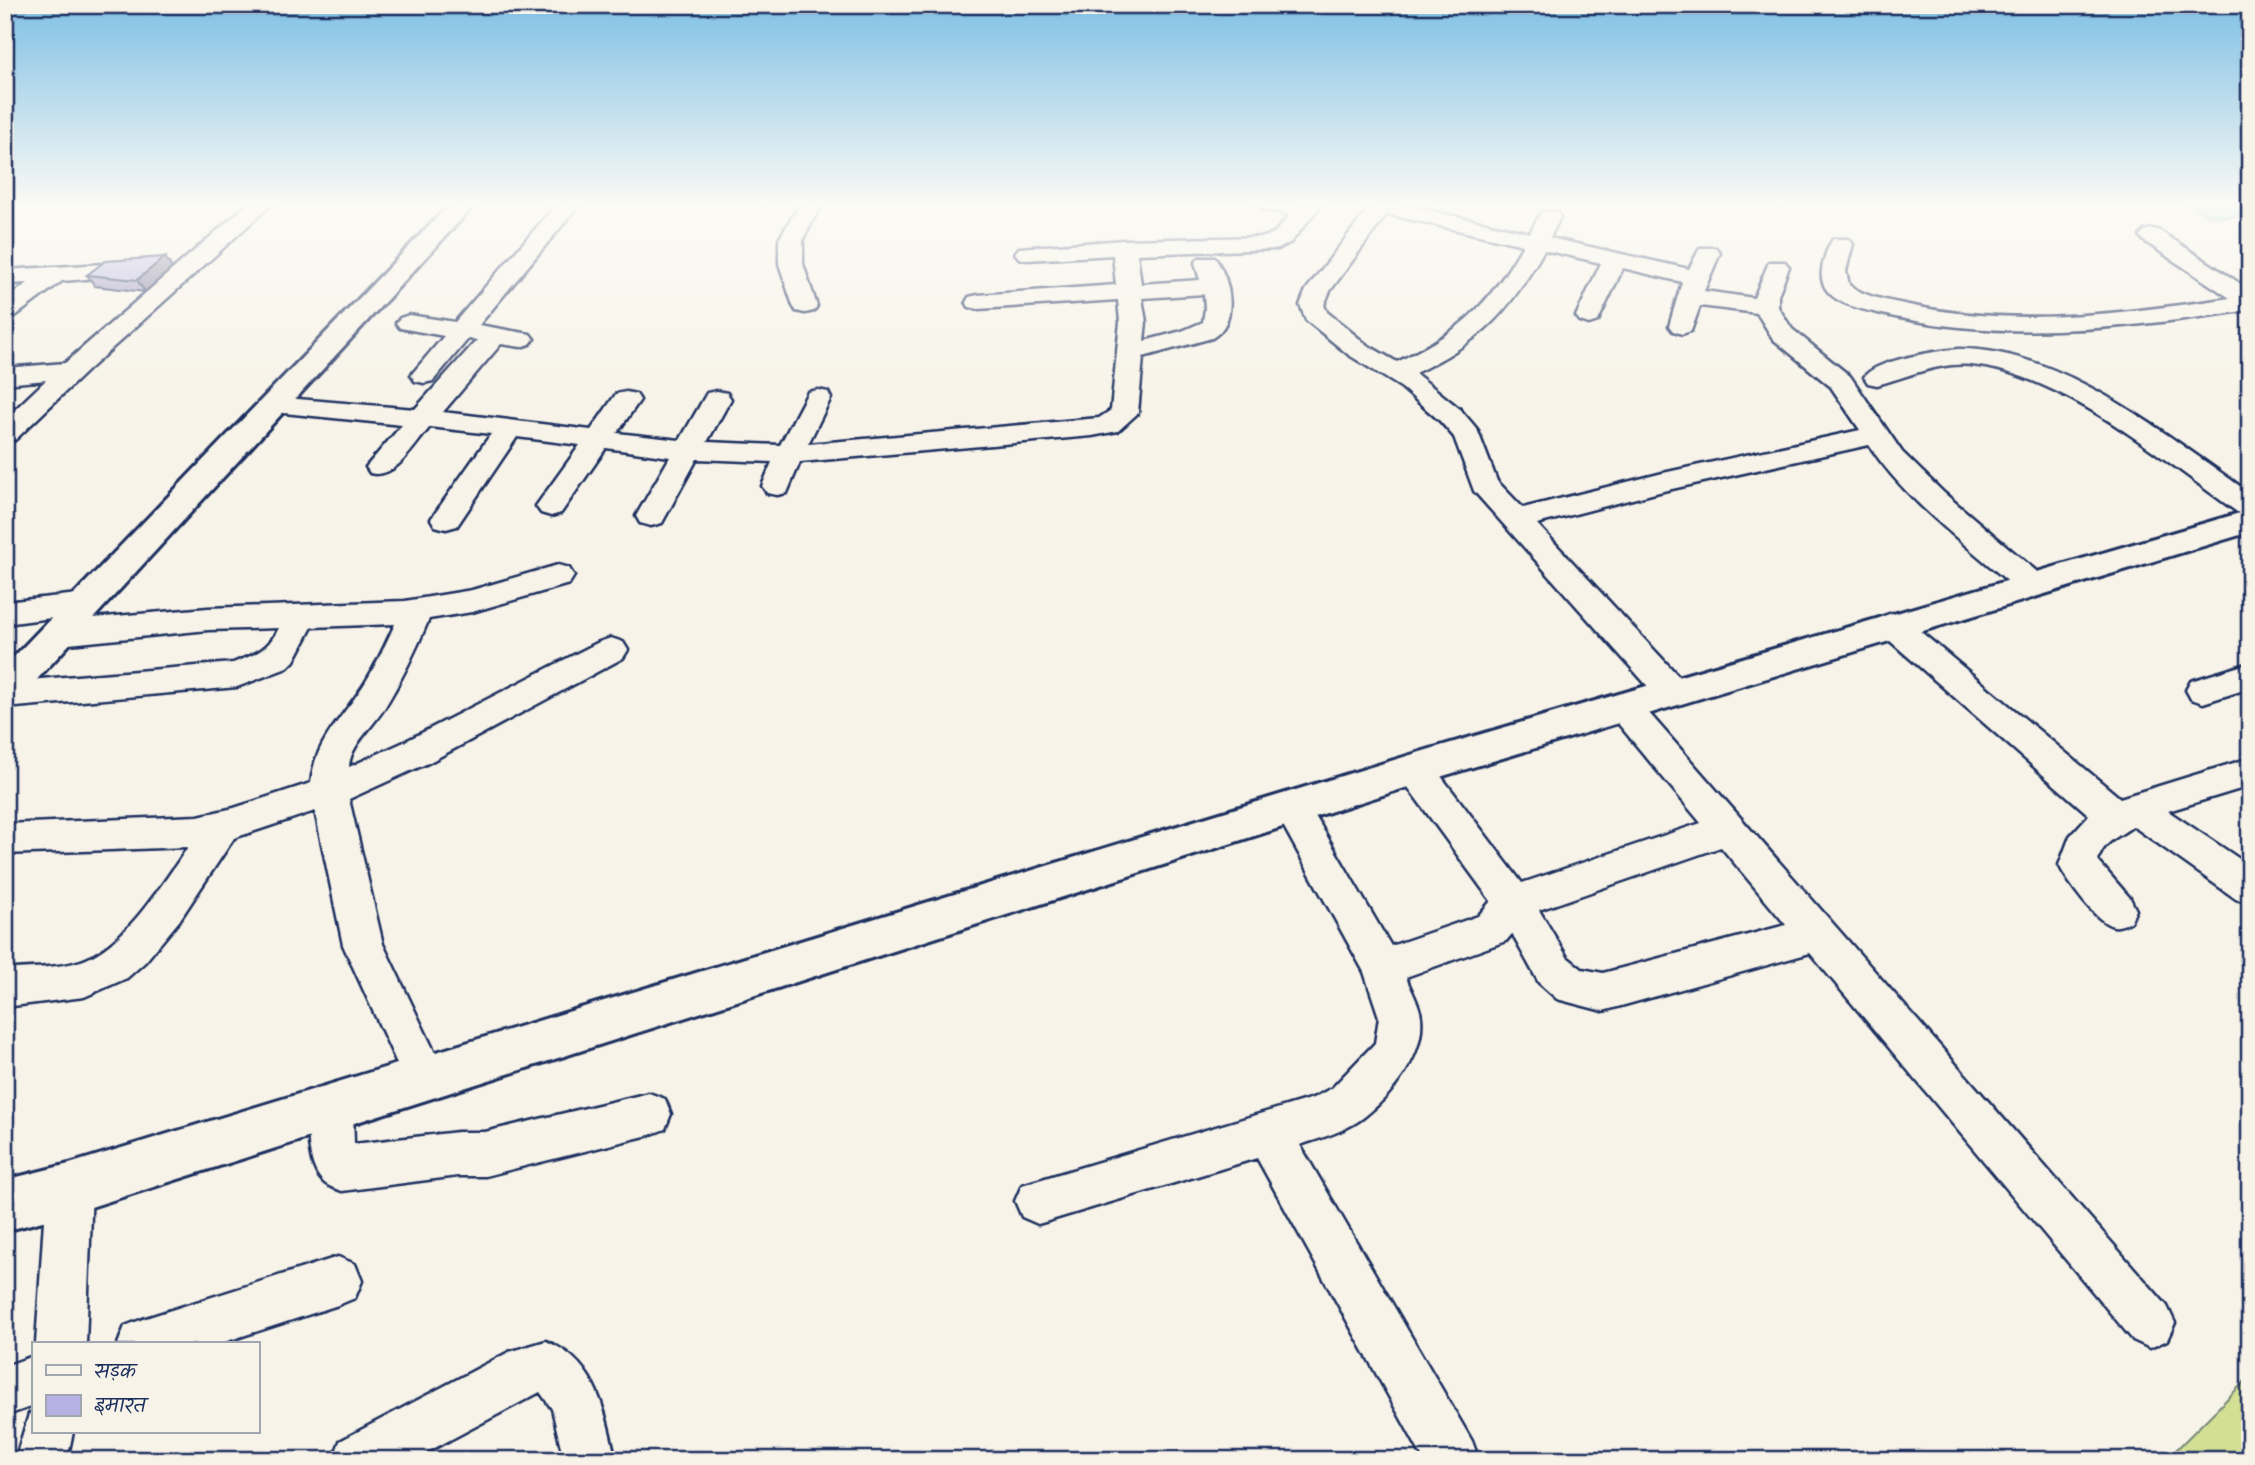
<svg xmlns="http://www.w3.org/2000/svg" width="2255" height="1465" font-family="Kalam,'Playpen Sans Deva',sans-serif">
<rect width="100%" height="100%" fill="#f7f3e8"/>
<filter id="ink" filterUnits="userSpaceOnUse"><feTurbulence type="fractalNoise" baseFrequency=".0143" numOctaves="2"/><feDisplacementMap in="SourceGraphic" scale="14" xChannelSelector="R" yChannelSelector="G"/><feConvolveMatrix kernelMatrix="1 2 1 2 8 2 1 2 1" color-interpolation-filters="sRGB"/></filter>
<g filter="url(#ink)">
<!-- green -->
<path fill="#d3e093" stroke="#778878" stroke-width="2" d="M2250,1376V1460H2166Z"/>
<!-- water -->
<path fill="#84d3e1" stroke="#5a91ad" stroke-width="2" d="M2188,204H2250V215C2223,218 2210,221 2188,204Z"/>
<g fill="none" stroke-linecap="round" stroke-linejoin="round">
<defs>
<path id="minor" d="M248,204H272L88,370L15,440L5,442V419L46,380L5,384V368L65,363Z
M557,204H580L479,325L530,334L534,339L530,344L521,347L501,344L443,412L591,430L616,394L626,392L636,394L640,400L617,433L680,440L707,393L717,391L727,393L731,399L707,442L780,445L808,392L818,390L828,392L831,398L808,444L1099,418L1111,410L1120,322L1118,300L978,309L969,307L966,302L969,297L978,295L1116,285L1113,255L1027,260L1019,258L1015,253L1019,248L1124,240L1265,237L1275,232L1290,215L1262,209L1259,204H1322L1291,242L1278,249L1137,254L1141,284L1200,280L1195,263L1199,258H1215C1231,281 1239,322 1212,338L1143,357L1138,413L1118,431L1092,436L800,462L787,493L777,495L767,493L762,486L772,462L697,459L662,523L651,526L640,523L636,516L670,457L606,448L561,513L551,516L541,513L536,506L580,445L517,437L457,526L446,529L435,526L431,519L491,434L430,427C414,445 396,480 370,473L366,467L402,425L264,411L260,405L264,399L274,397L415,409L477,340L468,339L433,381L424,383L415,381L411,375L444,336L400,328L396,323L400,318L409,315L455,322ZM1204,294L1205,308L1203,322L1182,331L1144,341L1146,322L1142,298Z
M800,204H822L803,239V264L817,306L814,311L805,313L796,311L793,306L779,264V239Z
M1372,204H1401L1530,233L1541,212H1557L1560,217L1550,238L1689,269L1700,248H1716L1720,253L1704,291L1754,298L1769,262H1785L1789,267L1778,295V307L1792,329L1850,376L1902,452L1944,493L2042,576L2047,584L2042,592L2031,595L2020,592C1969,546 1907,503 1869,445L1663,491L1537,524L1684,682L1689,691L1684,700L1672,704L1660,700L1474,491L1454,437L1440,421L1402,388L1349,355L1306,320L1300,305L1306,290ZM1387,214L1523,245C1487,308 1461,331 1397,362L1367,345L1327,312L1324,305L1330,291ZM1544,250L1601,263L1576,316L1580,321L1589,324L1598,321L1623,268L1682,282L1669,326L1673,331L1682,334L1691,331L1700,306L1757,313L1773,339L1831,387L1860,430L1663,473L1523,508L1497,481L1477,429L1460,409L1415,373C1481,341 1508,314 1544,250Z
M2152,229L2160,231L2250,290V310C2125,328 2003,344 1878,313C1852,307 1814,299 1823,264C1825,255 1828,246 1833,239H1849L1853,244L1846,271L1849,285C1865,297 1885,300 1904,304C2012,328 2122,314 2230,298L2144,241L2140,236L2144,231Z
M138,262L146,264L150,269L146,274L62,281L14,317L5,319V300L28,283L5,284V270Z
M1958,349C2062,348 2168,437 2250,493V517L2240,514C2166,462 2062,373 1971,365C1938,362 1908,377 1877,385L1868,383L1864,377C1875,360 1937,351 1958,349Z
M558,565L569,568L574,576L569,584L472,612L429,619C416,650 402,679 385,707C374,726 350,745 349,767L402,743L599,642L611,638L623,642L628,650L623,658L428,763L349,799L383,944L447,1078L440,1092L425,1099L410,1092L343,945L315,811L234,838L179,921L145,962L127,978L84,997L5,1007V970C30,967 57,969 81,961C123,948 164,882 188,847L5,854V824L198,816L234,808L311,783C315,743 337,724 359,692C374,671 384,647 395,624L312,627L294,661L287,668L237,687L5,708V682L233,663C257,653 266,652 279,628L208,630L59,645L47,641L43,633L47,625L59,621L208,608L405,601L472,590Z
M87,593L98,596L103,604L98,612L5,624V602Z
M1892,613L1903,617L2120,798L2250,758V786L2168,811L2250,866V903L2236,899L2133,826C2119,837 2103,841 2098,861L2130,898L2136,910L2130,922C2125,924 2119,927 2114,926C2097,924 2067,881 2059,865L2070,836L2089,815L1881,633L1876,625L1881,617Z
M2250,663V688L2203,703L2191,699L2186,690L2191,681Z
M1623,693L1635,697L2167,1306L2175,1323L2167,1340L2150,1348L2133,1340L1810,953L1603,1011L1557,999L1539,983L1512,934L1506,941L1406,977C1410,989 1420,1004 1421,1017C1425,1055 1392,1095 1364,1117C1346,1131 1321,1138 1300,1145L1472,1441L1479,1460H1424L1257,1158L1038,1224L1022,1217L1015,1201L1022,1185L1313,1098L1332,1088L1375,1043L1379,1017L1364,972L1273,807L1278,797L1291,792L1304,797L1391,946L1478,916L1491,901L1402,779L1397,769L1402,759L1415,755L1428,759L1522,883L1701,823L1611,715L1606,706L1611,697ZM1721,847L1786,925L1603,973L1582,969L1567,957L1539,910Z
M331,1086L347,1092L353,1107L354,1144L458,1132H485L649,1093L665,1099L671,1114L665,1129L649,1135L485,1176H458L342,1191C337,1189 330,1187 326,1184C304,1167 306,1115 315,1092Z
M69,1166L85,1173L92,1189L86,1344H36L46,1189L53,1173Z
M338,1257L355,1264L362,1281L355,1298L338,1305L218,1344H118L125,1326L143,1319Z
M546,1341C598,1363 604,1410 616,1460H564L552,1409L540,1392L412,1460H333L340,1441L509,1352Z
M33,1356V1406L5,1416V1366Z
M33,1412V1432H73L67,1460H15L29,1414Z"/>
<path id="major" d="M450,204H475L18,700L5,704V666Z
M2250,510V532L1430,780L69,1214L5,1231V1180L69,1164L1430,749Z"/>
</defs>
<!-- minor casing -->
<use href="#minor" stroke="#1b2f5e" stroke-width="5"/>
<!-- major casing -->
<use href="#major" stroke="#1b2f5e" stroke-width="6"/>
<!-- minor -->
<use href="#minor" fill="#f7f3e8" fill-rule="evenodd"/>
<!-- major -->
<use href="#major" fill="#f7f3e8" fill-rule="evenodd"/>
</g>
<!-- wall -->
<path fill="#9d99c3" stroke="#1b2f5e" stroke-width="2" d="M165,257L172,268L145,292L95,286L87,275Z"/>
<!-- shaded-wall -->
<path fill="#807d9f" stroke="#1b2f5e" stroke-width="2" d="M165,257L172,268L145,292L137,280Z"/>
<!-- building -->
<path fill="#b7b2e3" stroke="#1b2f5e" stroke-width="2" d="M165,257L137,280L87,275L105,261Z"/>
</g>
<!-- sky -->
<linearGradient id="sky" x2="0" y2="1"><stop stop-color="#80c0e5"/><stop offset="0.5" stop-color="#fbfaf5"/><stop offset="1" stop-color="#fbfaf5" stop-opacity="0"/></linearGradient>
<rect width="2255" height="409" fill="url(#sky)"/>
<!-- margin -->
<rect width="2255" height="1465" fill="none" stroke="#f7f3e8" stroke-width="28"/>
<rect x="14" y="14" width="2227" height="1437" fill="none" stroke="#1b2f5e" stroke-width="2.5" filter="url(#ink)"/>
<!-- legend -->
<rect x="32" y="1342" width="228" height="91" fill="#f7f3e8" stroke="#9fa5b1" stroke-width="2"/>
<rect x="46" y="1365" width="35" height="10" fill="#f7f3e8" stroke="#9fa5b1" stroke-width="2"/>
<text x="94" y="1378" font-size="21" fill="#1b2f5e">सड़क</text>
<rect x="46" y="1395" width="35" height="21" fill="#b7b2e3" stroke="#9fa5b1" stroke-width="2"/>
<text x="94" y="1412" font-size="21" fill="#1b2f5e">इमारत</text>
</svg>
